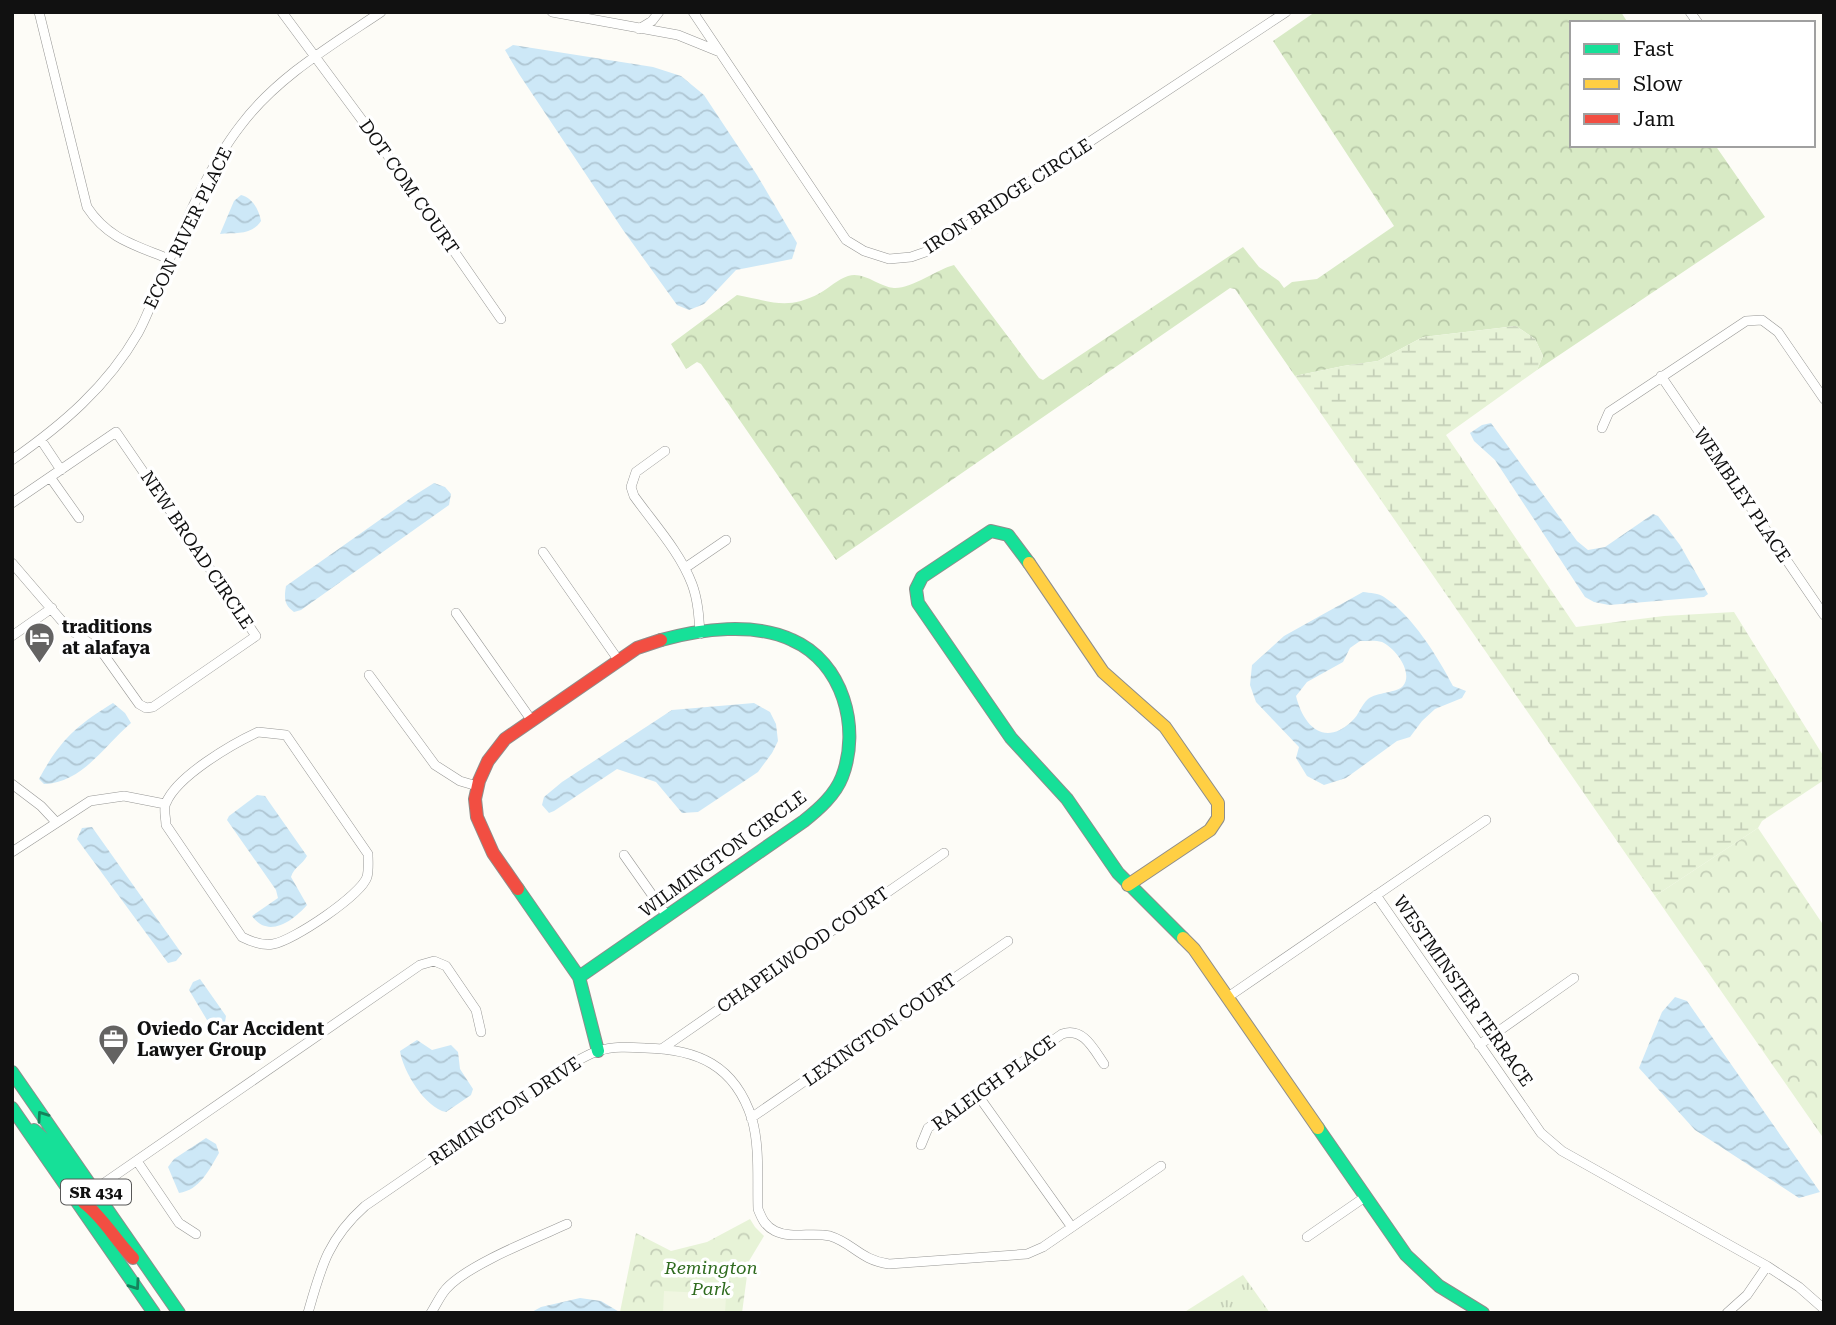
<svg xmlns="http://www.w3.org/2000/svg" width="1836" height="1325" font-family="'Roboto Serif',serif">
<defs>
<pattern id="grass-tufts" width="24" height="20" patternUnits="userSpaceOnUse" patternTransform="scale(1.75)"><rect width="24" height="20" fill="#e7f3d7"/><path d="M3 7l-1-3M5 7V3M7 7l1-3M15 17l-1-3M17 17v-4M19 17l1-3" fill="none" stroke="#c5cfb8"/></pattern>
<pattern id="forest-crowns" width="20" height="18" patternUnits="userSpaceOnUse" patternTransform="scale(1.75)"><rect width="20" height="18" fill="#d8eac5"/><path d="M2 6a3 3 0 1 1 6 0M12 15a3 3 0 1 1 6 0" fill="none" stroke="#b8c8a8"/></pattern>
<pattern id="wetland-marsh" width="20" height="14" patternUnits="userSpaceOnUse" patternTransform="scale(1.75)"><rect width="20" height="14" fill="#e7f3d7"/><path d="M1 5h8M5 5V1M11 12h8M15 12V8" fill="none" stroke="#c5cfb8"/></pattern>
<pattern id="park-crowns" width="20" height="18" patternUnits="userSpaceOnUse" patternTransform="scale(1.75)"><rect width="20" height="18" fill="#e7f3d7"/><path d="M2 6a3 3 0 1 1 6 0M12 15a3 3 0 1 1 6 0" fill="none" stroke="#c5cfb8"/></pattern>
<pattern id="water-waves" width="16" height="10" patternUnits="userSpaceOnUse" patternTransform="scale(1.75)"><rect width="16" height="10" fill="#cde8f7"/><path d="M0 5q4-4 8 0t8 0" fill="none" stroke="#afc6d3"/></pattern>
</defs>
<rect width="100%" height="100%" fill="#fdfcf7"/>
<!-- grass -->
<path fill="url(#grass-tufts)" d="M1243,1275L1270,1313H1183Z"/>
<!-- forest -->
<path fill="url(#forest-crowns)" d="M1315,12H1621L1628,23H1572V145H1715L1765,217L1537,370L1543,356L1535,339L1516,326L1423,337L1378,361L1343,366L1295,376L1235,289L1230,288L836,560L701,364L697,362L686,369L671,344L737,295C771,301 787,311 820,293C829,288 838,279 848,276C864,271 879,287 894,288C911,289 938,269 954,265L1039,378L1043,380L1243,247L1259,267L1279,281L1284,288L1292,282L1317,279L1394,226L1273,41Z"/>
<!-- wetland -->
<path fill="url(#wetland-marsh)" d="M1516,326L1535,339L1543,356L1537,370L1446,435L1576,627L1664,616L1734,612L1824,757V780L1762,821L1758,828L1655,896L1295,376L1343,366L1378,361L1423,337Z"/>
<!-- park -->
<path fill="url(#park-crowns)" d="M1758,828L1824,926V1139L1655,896Z
M750,1219L755,1227L764,1236L749,1261L742,1313L620,1312L636,1233L671,1251L707,1242Z"/>
<!-- pitch -->
<path fill="#f0f6e1" d="M664,1291L723,1294L726,1297L725,1313H663Z"/>
<!-- water -->
<path fill="url(#water-waves)" fill-rule="evenodd" d="M513,45L653,67L681,76L704,95L757,175L797,243L792,259L736,270L704,304L689,310L677,305L623,230L519,74L505,50Z
M241,195C253,198 259,210 261,221C251,236 236,232 220,234L234,201Z
M1491,423L1577,541L1588,550L1605,547L1653,514L1658,516L1680,545L1708,594L1704,597L1609,605L1594,602L1585,597L1495,460L1474,441L1470,433L1482,425Z
M434,483L445,487L451,494L449,505L301,610L294,612C284,605 284,598 286,586L415,495Z
M1363,592C1370,593 1379,593 1384,597C1412,615 1438,657 1453,686L1466,691L1462,698L1435,709L1422,721L1410,737L1397,741L1346,778L1324,785L1307,776L1296,758L1299,747L1256,702L1250,685L1252,665L1284,636ZM1360,641C1367,641 1376,640 1382,642C1395,648 1414,672 1403,686C1397,693 1377,692 1368,699C1361,705 1359,715 1352,721C1324,748 1303,725 1296,696L1307,682L1343,662L1350,648Z
M113,703L125,713L131,723C104,746 82,783 44,784L39,779C60,740 77,725 113,703Z
M754,703L770,712L776,724L778,741L772,753L758,772L698,812L682,813L656,782L617,769L554,811L549,813L542,805L544,797L562,782L672,710Z
M257,795L265,796L307,856C302,865 294,867 291,877L307,905C293,921 268,939 252,916L278,898L276,890L227,820L229,816Z
M92,827L182,954L176,961L168,963L77,839L82,828Z
M200,979L226,1016L225,1022L213,1030L189,990L193,982Z
M1675,997L1687,1001L1820,1192L1799,1198L1695,1130L1639,1068L1662,1012Z
M417,1040L432,1050L451,1045L458,1052L460,1069L473,1089L471,1095L446,1112C425,1108 403,1071 400,1051Z
M206,1138L216,1144L219,1153C209,1170 200,1190 179,1193L168,1167L174,1159Z
M580,1298L601,1301L621,1313H530L541,1307Z"/>
<g fill="none" stroke-linecap="round" stroke-linejoin="round">
<defs>
<path id="street" d="M39,12L87,207C108,239 135,245 169,259
M282,12L379,143L501,319
M552,12L678,35L720,52
M693,12L846,240L864,251L889,259L911,257L934,249L1044,172L1286,12
M1690,12L1698,23
M639,29L652,21L659,12
M1661,376L1824,615
M1602,428L1609,412L1746,321L1762,320L1778,332L1824,399
M41,440L61,470
M665,451L636,472L631,487L634,496C654,524 680,552 692,584C698,600 699,617 700,634
M12,460C62,425 107,387 138,333C148,315 155,294 163,275C183,226 209,166 241,125C277,77 332,45 381,12
M50,477L79,518
M12,503L116,432L256,636L153,707L146,708L139,704L102,652L75,633L61,620L12,563
M543,552L619,661
M685,568L726,540
M456,613L532,721
M12,636L52,608
M369,675L435,765L460,781L477,786
M258,732L286,735L368,854C368,861 369,870 367,877C361,895 293,941 273,944C262,946 252,942 242,937L166,825C166,818 163,808 166,803C177,776 232,744 258,732Z
M12,784L41,806L56,822
M12,852L90,801L124,796L165,804
M624,855L667,916
M1376,895L1541,1133L1562,1151L1767,1266L1799,1287L1824,1309
M1228,997L1486,820
M1479,1045L1574,978
M663,1048L944,853
M977,1094L1071,1226
M751,1118L1008,941
M921,1145L928,1128L1062,1034C1083,1027 1093,1048 1104,1064
M137,1161L179,1223L196,1234
M94,1190L420,965L434,961L446,966L476,1010L481,1032
M1307,1237L1365,1197
M308,1313C321,1267 328,1239 365,1206L573,1063C581,1059 589,1054 598,1051C613,1046 629,1047 645,1048C697,1049 735,1065 752,1119C760,1147 757,1180 758,1209C762,1219 765,1226 775,1231C791,1239 812,1232 830,1236C853,1243 860,1260 889,1264L1027,1254L1043,1247L1161,1166
M431,1313C436,1305 440,1296 446,1289C467,1265 536,1238 567,1224
M1727,1313L1747,1295L1767,1266"/>
<path id="fast" d="M1029,563L1008,535L991,531L922,577L916,589L918,603L1011,738L1067,799L1118,873L1183,938
M518,889L579,977L598,1051
M579,977L804,821C819,809 835,795 842,777C861,728 843,662 792,640C754,622 701,629 661,640
M12,1072L179,1313
M12,1108L154,1313
M1318,1128L1406,1255L1439,1286L1483,1313
M34,1130L51,1145L73,1177L86,1186"/>
<path id="slow" d="M1029,563L1103,672L1165,727L1218,803V818L1210,830L1128,885
M1183,938L1194,949L1318,1128"/>
<path id="jam" d="M518,889L493,853L477,817L475,799L479,781L488,761L505,739L637,648L661,640
M84,1203C104,1218 115,1240 133,1258"/>
</defs>
<!-- street casing -->
<use href="#street" stroke="#979795" stroke-width="10"/>
<!-- fast casing -->
<use href="#fast" stroke="#8e8d8b" stroke-width="14"/>
<!-- slow casing -->
<use href="#slow" stroke="#8e8d8b" stroke-width="14"/>
<!-- jam casing -->
<use href="#jam" stroke="#8e8d8b" stroke-width="14"/>
<!-- street -->
<use href="#street" stroke="#fffffe" stroke-width="9"/>
<!-- fast -->
<use href="#fast" stroke="#16e098" stroke-width="12"/>
<!-- slow -->
<use href="#slow" stroke="#ffcf43" stroke-width="12"/>
<!-- jam -->
<use href="#jam" stroke="#f24e42" stroke-width="12"/>
</g>
<!-- one-way arrows -->
<defs><path id="oneway-chevron" d="M-2-3.5L2.5 0L-2 3.5" fill="none" stroke-width="1.6" stroke-linecap="round" stroke-linejoin="round" transform="scale(1.75)"/></defs>
<g stroke="#14835b">
<use href="#oneway-chevron" transform="translate(42 1116) rotate(-125)"/>
<use href="#oneway-chevron" transform="translate(135 1285) rotate(55)"/>
</g>
<!-- icons -->
<defs>
<symbol id="hotel-pin" viewBox="-11 -11 22 30"><path d="M0 17L-7.5 6A9.5 9.5 0 1 1 7.5 6Z" fill="#646362" stroke="#fff"/><path d="M-6-4.5h1.5V1H6V5H4.5V3h-9V5H-6ZM-4 0a1.8 1.8 0 1 1 3.6 0ZM.5 0V-2.5h3Q6-2.5 6 0Z" fill="#fff"/></symbol>
<symbol id="office-pin" viewBox="-11 -11 22 30"><path d="M0 17L-7.5 6A9.5 9.5 0 1 1 7.5 6Z" fill="#646362" stroke="#fff"/><path d="M-6-3h4V-5.5h4V-3h4V5H-6ZM-1-4.5V-3h2v-1.5ZM-6 0V1H6V0Z" fill="#fff"/></symbol>
</defs>
<g fill-rule="evenodd">
<use href="#hotel-pin" x="22" y="620" width="35" height="47"/>
<use href="#office-pin" x="96" y="1022" width="35" height="47"/>
</g>
<g text-anchor="middle" stroke-width="7" stroke-linejoin="round" paint-order="stroke">
<!-- shield labels -->
<rect fill="#fff" stroke="#585858" stroke-width="2" x="61" y="1179.5" width="70" height="25" rx="5"/>
<g font-size="16" font-weight="bold" fill="#111">
<text x="96" y="1198">SR 434</text>
</g>
<!-- street labels -->
<g font-size="18" fill="#111" stroke="#fff">
<text transform="translate(409 187) rotate(55)" y="6">DOT COM COURT</text>
<text transform="translate(1008 196) rotate(-33)" y="6">IRON BRIDGE CIRCLE</text>
<text transform="translate(188 228) rotate(-64)" y="6">ECON RIVER PLACE</text>
<text transform="translate(1742 495) rotate(56)" y="6">WEMBLEY PLACE</text>
<text transform="translate(197 550) rotate(56)" y="6">NEW BROAD CIRCLE</text>
<text transform="translate(723 854) rotate(-36)" y="6">WILMINGTON CIRCLE</text>
<text transform="translate(803 950) rotate(-35)" y="6">CHAPELWOOD COURT</text>
<text transform="translate(1463 991) rotate(55)" y="6">WESTMINSTER TERRACE</text>
<text transform="translate(880 1030) rotate(-35)" y="6">LEXINGTON COURT</text>
<text transform="translate(994 1083) rotate(-36)" y="6">RALEIGH PLACE</text>
<text transform="translate(505 1111) rotate(-34)" y="6">REMINGTON DRIVE</text>
</g>
<!-- poi labels -->
<g font-size="18" font-weight="bold" fill="#111" stroke="#fff" text-anchor="start">
<text x="62" y="633">traditions<tspan x="62" dy="21">at alafaya</tspan></text>
<text x="137" y="1035">Oviedo Car Accident<tspan x="137" dy="21">Lawyer Group</tspan></text>
</g>
<!-- park labels -->
<g font-size="18" font-style="italic" fill="#2f6b1f" stroke="#fff">
<text x="711" y="1274">Remington<tspan x="711" dy="21">Park</tspan></text>
</g>
</g>
<!-- border -->
<rect width="1836" height="1325" fill="none" stroke="#111111" stroke-width="28"/>
<!-- legend -->
<rect x="1570" y="21" width="245" height="126" fill="#ffffff" stroke="#a0a0a0" stroke-width="2"/>
<rect x="1584" y="44" width="35" height="10" fill="#16e098" stroke="#a0a0a0" stroke-width="2"/>
<text x="1633" y="56" font-size="21" fill="#111111">Fast</text>
<rect x="1584" y="79" width="35" height="10" fill="#ffcf43" stroke="#a0a0a0" stroke-width="2"/>
<text x="1633" y="91" font-size="21" fill="#111111">Slow</text>
<rect x="1584" y="114" width="35" height="10" fill="#f24e42" stroke="#a0a0a0" stroke-width="2"/>
<text x="1633" y="126" font-size="21" fill="#111111">Jam</text>
</svg>
